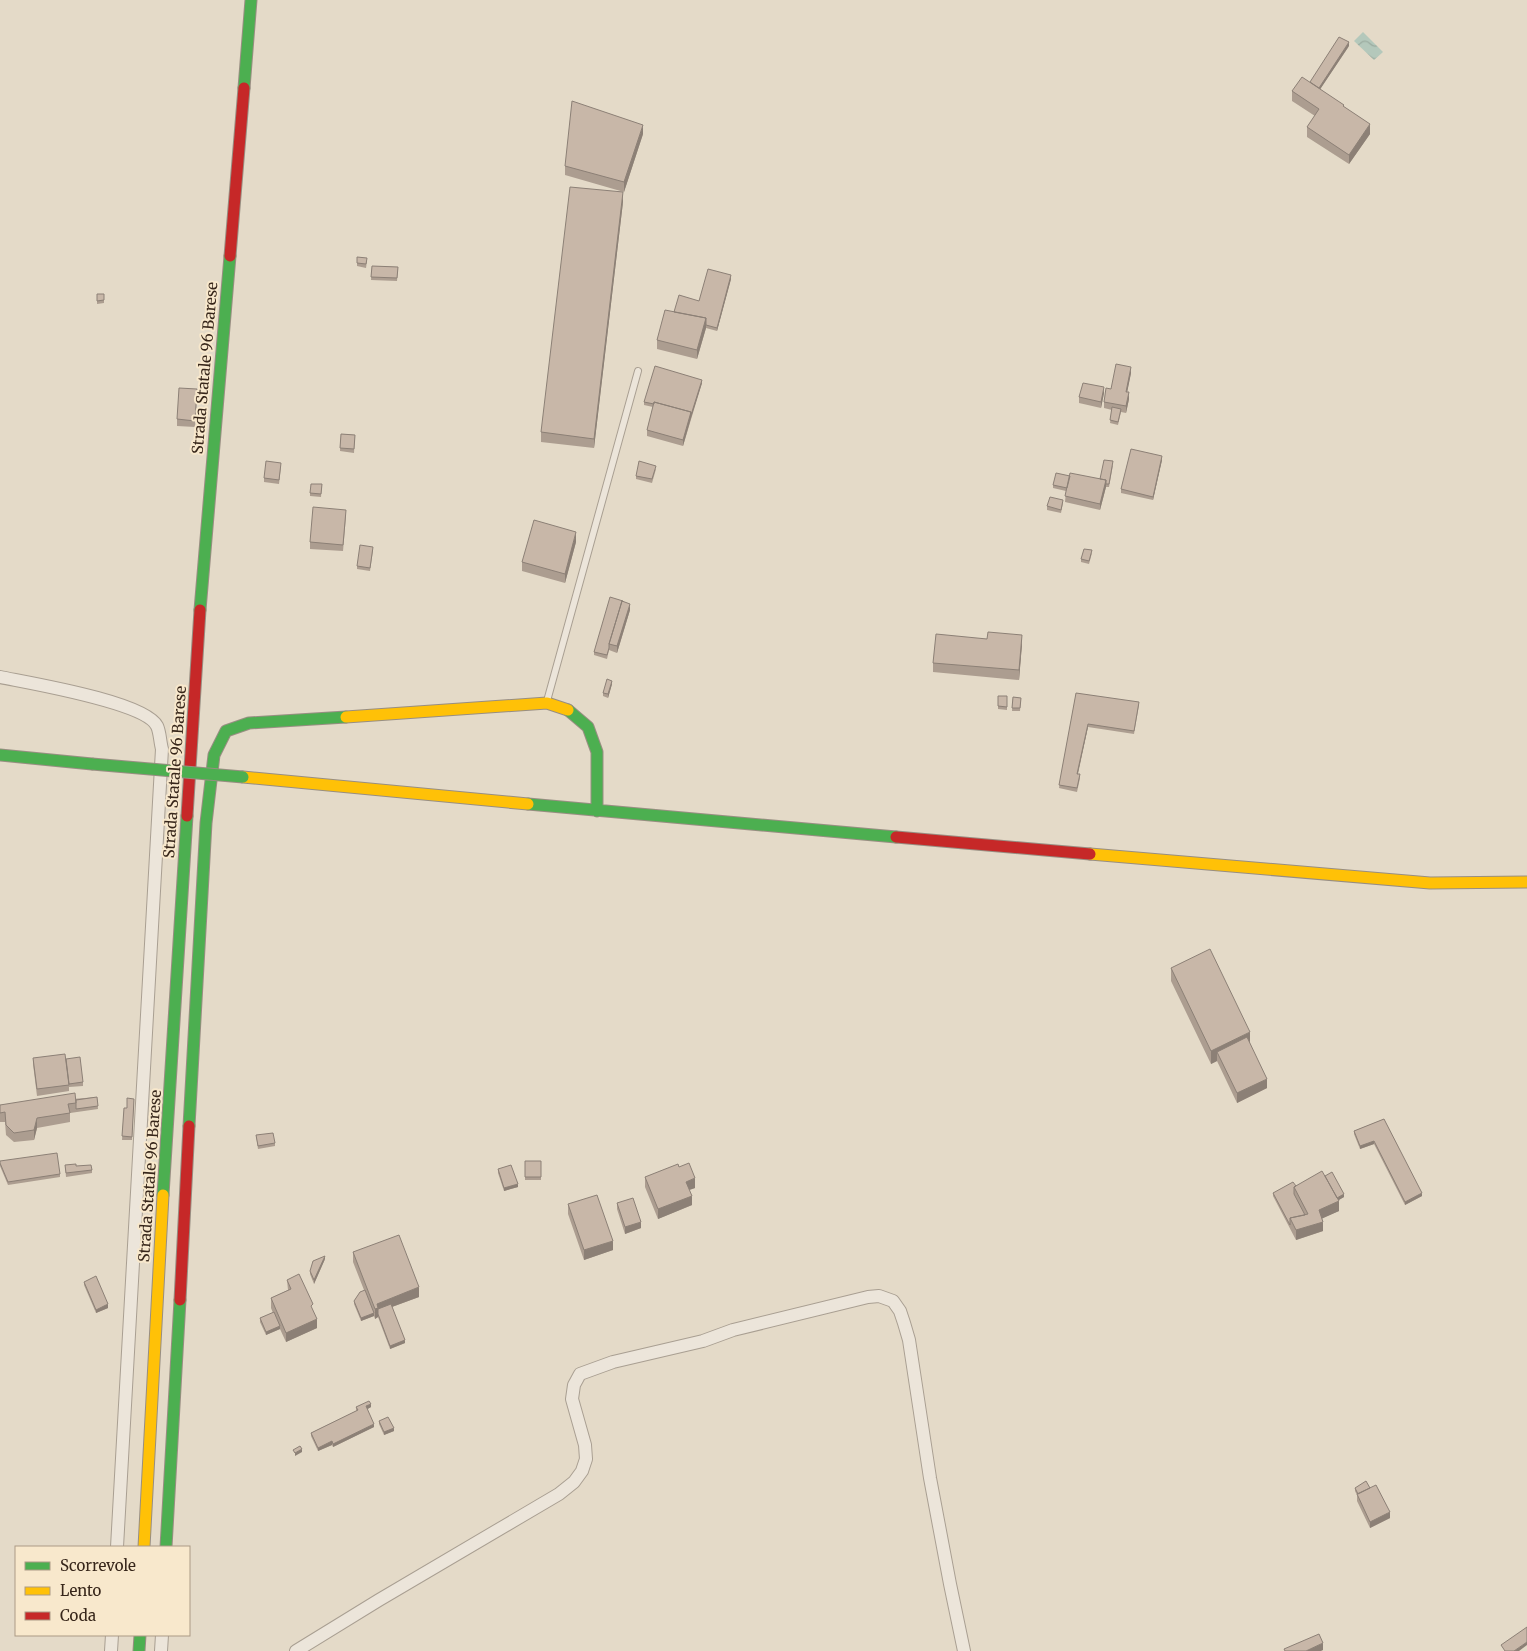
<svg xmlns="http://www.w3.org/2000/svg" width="1527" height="1651" font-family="Merriweather,serif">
<defs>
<pattern id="water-waves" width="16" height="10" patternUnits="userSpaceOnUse" patternTransform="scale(1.25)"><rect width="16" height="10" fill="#b4c8bb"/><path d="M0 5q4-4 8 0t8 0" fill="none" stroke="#9baca0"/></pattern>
</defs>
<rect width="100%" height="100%" fill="#e4dac8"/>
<!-- water -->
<path fill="url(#water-waves)" d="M1363,32L1383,52L1374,60L1354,41Z"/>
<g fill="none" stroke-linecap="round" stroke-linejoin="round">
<defs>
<path id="lane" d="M547,701L638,371"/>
<path id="street" d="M0,677C29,683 145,702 157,726C160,732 160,742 162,749L117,1547
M111,1651L112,1635
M161,1651L162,1635
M296,1651L379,1600L559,1494L574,1482L582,1471L586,1459L585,1445L572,1399L574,1385L580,1374L613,1362L703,1341L733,1330L868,1297L879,1296L893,1301L900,1311L904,1323L909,1340L930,1478L950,1584L964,1651"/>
<path id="fast" d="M244,88L251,0
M200,610L230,256
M568,710L588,727L597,752V811
M0,755L92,764
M528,804L896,837
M189,1126L206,823L214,755L226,731L249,723L346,717
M163,1195L187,816
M166,1547L180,1300
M139,1651L140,1635"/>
<path id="slow" d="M346,717L547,703L568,710
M243,777L528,804
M1090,854L1430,883L1527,882
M144,1547L163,1195"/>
<path id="jam" d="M230,256L244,88
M187,816L200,610
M896,837L1090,854
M180,1300L189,1126"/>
</defs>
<!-- lane casing -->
<use href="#lane" stroke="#a99f92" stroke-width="8"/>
<!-- street casing -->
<use href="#street" stroke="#a99f92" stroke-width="14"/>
<!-- fast casing -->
<use href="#fast" stroke="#988e82" stroke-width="13"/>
<!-- slow casing -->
<use href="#slow" stroke="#988e82" stroke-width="13"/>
<!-- jam casing -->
<use href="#jam" stroke="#988e82" stroke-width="13"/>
<!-- lane -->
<use href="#lane" stroke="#ece5da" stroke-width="6"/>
<!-- street -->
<use href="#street" stroke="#ece5da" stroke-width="12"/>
<!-- fast -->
<use href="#fast" stroke="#4caf50" stroke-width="11"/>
<!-- slow -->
<use href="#slow" stroke="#ffc107" stroke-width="11"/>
<!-- jam -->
<use href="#jam" stroke="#c62828" stroke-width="11"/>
<defs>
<path id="fast-bridge" d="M92,764L243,777"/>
</defs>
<!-- fast-bridge casing -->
<use href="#fast-bridge" stroke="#988e82" stroke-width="13" stroke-linecap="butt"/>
<!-- fast-bridge -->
<use href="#fast-bridge" stroke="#4caf50" stroke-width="11"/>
</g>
<!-- wall -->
<path fill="#ac9d90" d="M1349,46L1320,89L1344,107L1370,134L1349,164L1307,137V127L1315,116L1292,101V91L1310,82Z
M643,134L624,192L565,175V166Z
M623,202L594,448L541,442V432Z
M357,257L367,261L366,268L357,266Z
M372,266L398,267L397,281L371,280Z
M731,279L717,331L706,328L697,359L657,349V340L674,312L699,301Z
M97,294H104V303L97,304Z
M1131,373L1127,392L1129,399L1126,413L1121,412L1118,425L1110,423L1112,410L1104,408V402L1111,389Z
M702,383L683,446L647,436V430L653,407L644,405V402Z
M1104,393L1101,408L1079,403V397Z
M197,395L195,427L177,426V419Z
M341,434L355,435L354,453L340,451Z
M1162,460L1153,500L1121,493V489Z
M1113,465L1109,487H1106L1100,510L1065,502L1066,491L1053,488V485L1070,476L1100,479Z
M281,466L279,484L264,482V478Z
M656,469L652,483L636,479V476Z
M322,484L321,497L310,496V493Z
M1063,503L1061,513L1047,510V506Z
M346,516L343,551L310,549V542Z
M576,542L565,583L522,571V562Z
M373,550L370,571L357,569V566Z
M1092,553L1089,564L1081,562V559Z
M623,602L630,610L617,653L609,650L607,659L594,655V652Z
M987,639L1022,644L1019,680L933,672V663Z
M612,684L608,698L603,696V693Z
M1076,693L1139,705L1134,734L1088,727L1078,774L1080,778L1077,792L1059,788Z
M998,696H1007V710L998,709Z
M1013,697L1021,698L1020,711H1012Z
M1171,968L1250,1044L1267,1088L1237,1103L1217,1061L1211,1064L1171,981Z
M33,1058L66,1059L83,1082V1086L69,1087V1091L37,1096L33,1064Z
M97,1097L98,1109L70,1113V1122L37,1128L34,1140L14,1142L6,1135L5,1122H0V1105Z
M134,1099L132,1140H122L124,1108H127Z
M1384,1119L1422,1196L1405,1205L1374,1144L1360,1149L1354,1134V1131Z
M256,1135L275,1143V1146L258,1149Z
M0,1161L60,1174V1177L8,1185L0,1166Z
M525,1161H541V1180H525Z
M65,1165L92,1170V1173L66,1177Z
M679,1167L695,1188L689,1190L692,1205L658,1219L645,1187V1177Z
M498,1169L518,1187L504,1191L498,1173Z
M1325,1176L1344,1197L1338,1200L1339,1211L1322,1218L1323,1231L1296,1240L1273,1196V1193L1296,1186Z
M617,1203L641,1228L625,1234L617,1209Z
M568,1204L613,1250L584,1260L568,1214Z
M353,1252L419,1297L392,1307L405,1343L390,1349L378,1317L375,1319L374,1316L361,1321L354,1304V1301L364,1290L353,1262Z
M325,1259L314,1284L310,1274V1271Z
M287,1280L313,1311L317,1328L286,1342L280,1329L266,1335L260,1322V1318L273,1313L271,1308V1298L288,1290Z
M84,1282L108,1308L96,1313L84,1285Z
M356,1407H371L367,1409L374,1427L333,1447L332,1445L318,1451L311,1436V1433L356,1411Z
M379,1421L394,1431L384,1435L379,1424Z
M1355,1488H1370L1390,1518L1370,1528L1357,1501V1495L1355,1491Z"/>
<!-- shaded-wall -->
<path fill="#8c8076" d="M1349,42V46L1317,94V91Z
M1370,124V134L1349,164V155Z
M643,125V134L624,192V182Z
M623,192V202L594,448V439Z
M731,275V279L717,331V328Z
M706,318V328L697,359V350Z
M1131,367V373L1126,398V392Z
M702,380V383L691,418V415Z
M1104,387V393L1101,408V402Z
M1129,392V399L1126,413V406Z
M691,412V418L683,446V440Z
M1162,456V460L1153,500V497Z
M1106,480V487L1100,510V504Z
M576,532V542L565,583V574Z
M630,604V610L617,653V646Z
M1022,635V644L1019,680V670Z
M612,681V684L608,698V694Z
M1088,724V727L1077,777V774Z
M1250,1032V1045L1217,1052V1061L1211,1064V1051Z
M1267,1079V1088L1237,1103V1093Z
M37,1118V1128L34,1140V1130Z
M1374,1141V1144L1360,1149V1146Z
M695,1178V1188L686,1191V1182Z
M518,1184V1187L504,1191V1188Z
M1422,1193V1196L1405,1205V1202Z
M1344,1194V1197L1334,1203V1200Z
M692,1196V1205L658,1219V1209Z
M1339,1201V1211L1319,1220V1210Z
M641,1222V1228L625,1234V1227Z
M1323,1222V1231L1296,1240V1230Z
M613,1241V1250L584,1260V1250Z
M325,1256V1259L314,1284V1280Z
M419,1287V1297L378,1312V1317L375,1319V1309L377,1304Z
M108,1304V1308L96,1313V1310Z
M374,1313V1316L361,1321V1318Z
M317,1319V1328L286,1342V1333Z
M280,1326V1329L266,1335V1332Z
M405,1340V1343L390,1349V1346Z
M371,1404V1407L366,1410V1406Z
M374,1424V1427L333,1447V1444Z
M394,1428V1431L384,1435V1432Z
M332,1441V1445L318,1451V1448Z
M302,1449V1452L295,1456V1453Z
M1390,1512V1518L1370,1528V1522Z
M1527,1642V1645L1519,1651H1514Z
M1323,1643V1650L1321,1651H1306Z"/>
<!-- building -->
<path fill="#c8b7a8" stroke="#8c8076" d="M1339,37L1349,42L1319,88L1310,82Z
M1302,77L1344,105L1343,106L1370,124L1349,155L1307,127L1319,109L1292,91Z
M572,101L643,125L624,182L565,166Z
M570,187L623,192L594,439L541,432Z
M357,257L367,258L366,264L357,263Z
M372,266L398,267L397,278L371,277Z
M708,269L731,275L717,328L706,325V318L674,312L679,295L699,301Z
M97,294H104V300L97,301Z
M665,310L706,318L697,350L657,340Z
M1116,364L1131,367L1126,392H1129L1126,406L1104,402L1106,388L1111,389Z
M655,366L702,380L691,415V412L654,402V404L644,402Z
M1083,383L1104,387L1101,402L1079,397Z
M179,388L197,389L195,421L177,419Z
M654,402L691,412L683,440L647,430Z
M1112,407L1121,409L1118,422L1110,420Z
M341,434L355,435L354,449L340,448Z
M1131,449L1162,456L1153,497L1121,489Z
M1104,460L1113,461L1109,484H1106V480L1100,479Z
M266,461L281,463L279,480L264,478Z
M639,461L656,466L652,479L636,476Z
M1056,473L1070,476L1067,488L1053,485Z
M1070,473L1106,480L1100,504L1065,496Z
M311,484H322L321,494L310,493Z
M1050,497L1063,500L1061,510L1047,506Z
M313,507L346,510L343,545L310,542Z
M534,520L576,532L565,574L522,562Z
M360,545L373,547L370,568L357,566Z
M1084,549L1092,550L1089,561L1081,559Z
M610,597L623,601V602L622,601L609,644V648L607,655L594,652Z
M622,601L630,604L617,646L609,644Z
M988,632L1022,635L1019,670L933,663L936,634L987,639Z
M607,679L612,681L608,694L603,693Z
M1076,693L1139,702L1134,731L1088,724L1077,774H1080L1077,788L1059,785Z
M998,696H1007V707L998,706Z
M1013,697L1021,698L1020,708H1012Z
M1210,949L1250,1032L1211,1051L1171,968Z
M1247,1037L1267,1079L1237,1093L1217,1052Z
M65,1054L69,1085L37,1089L33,1058Z
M80,1057L83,1082L69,1084L66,1059Z
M75,1093L76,1103L68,1104L70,1113L37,1118L34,1130L14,1133L6,1125L5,1112L0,1113V1105Z
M97,1097L98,1106L76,1109V1100Z
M127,1098L134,1099L132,1137L122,1136L124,1108H127Z
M1384,1119L1422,1193L1405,1202L1374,1141L1360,1146L1354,1131Z
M273,1133L275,1143L258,1146L256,1135Z
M57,1153L60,1174L8,1182L0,1163V1161Z
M525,1161H541V1177H525Z
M689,1163L695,1178L686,1182L692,1196L658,1209L645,1177L678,1164L679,1167Z
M76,1164V1166L91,1165L92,1170L66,1173L65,1165Z
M511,1165L518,1184L504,1188L498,1169Z
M1322,1171L1339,1201L1319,1210L1323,1222L1296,1230L1290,1218L1308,1214L1294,1187Z
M1332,1172L1344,1194L1337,1198L1325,1176Z
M1293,1182L1296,1186L1294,1187V1194L1305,1215L1290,1218V1225L1273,1193Z
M597,1195L613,1241L584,1250L568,1204Z
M633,1198L641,1222L625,1227L617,1203Z
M399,1235L419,1287L377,1304L378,1308L375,1309L353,1252Z
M325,1256L314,1280L310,1271L313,1261Z
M299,1274L313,1304L311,1306L317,1319L286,1333L271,1298L291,1289L287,1280Z
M96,1276L108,1304L96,1310L84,1282Z
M365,1290L374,1313L361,1318L354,1301L360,1292Z
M391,1304L405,1340L390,1346L378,1314V1309Z
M274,1312L280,1326L266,1332L260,1318Z
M369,1401L371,1404L366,1406L374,1424L333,1444L332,1441L318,1448L311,1433L358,1410L356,1407Z
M388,1417L394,1428L384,1432L379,1421Z
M300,1446L302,1449L295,1453L293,1450Z
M1366,1481L1370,1488L1358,1494L1355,1488Z
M1376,1485L1390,1512L1370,1522L1357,1494Z
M1527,1627V1642L1514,1651H1505L1501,1645Z
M1319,1634L1323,1643L1306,1651H1285L1284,1649Z"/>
<g text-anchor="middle" stroke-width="4" stroke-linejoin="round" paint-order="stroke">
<!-- street labels -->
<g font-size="15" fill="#37261a" stroke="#f8e8cc">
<text transform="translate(205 368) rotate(-85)" y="5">Strada Statale 96 Barese</text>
<text transform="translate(175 772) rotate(-86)" y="5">Strada Statale 96 Barese</text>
<text transform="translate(150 1176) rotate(-86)" y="5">Strada Statale 96 Barese</text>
</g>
</g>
<!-- legend -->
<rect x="15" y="1546" width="175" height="90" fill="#f8e8cc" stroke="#ab9a85"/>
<rect x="25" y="1562" width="25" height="8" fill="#4caf50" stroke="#ab9a85"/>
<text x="60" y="1571" font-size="15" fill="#37261a">Scorrevole</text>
<rect x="25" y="1587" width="25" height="8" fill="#ffc107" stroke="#ab9a85"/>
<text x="60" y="1596" font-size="15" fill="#37261a">Lento</text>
<rect x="25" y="1612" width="25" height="8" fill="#c62828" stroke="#ab9a85"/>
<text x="60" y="1621" font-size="15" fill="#37261a">Coda</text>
</svg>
